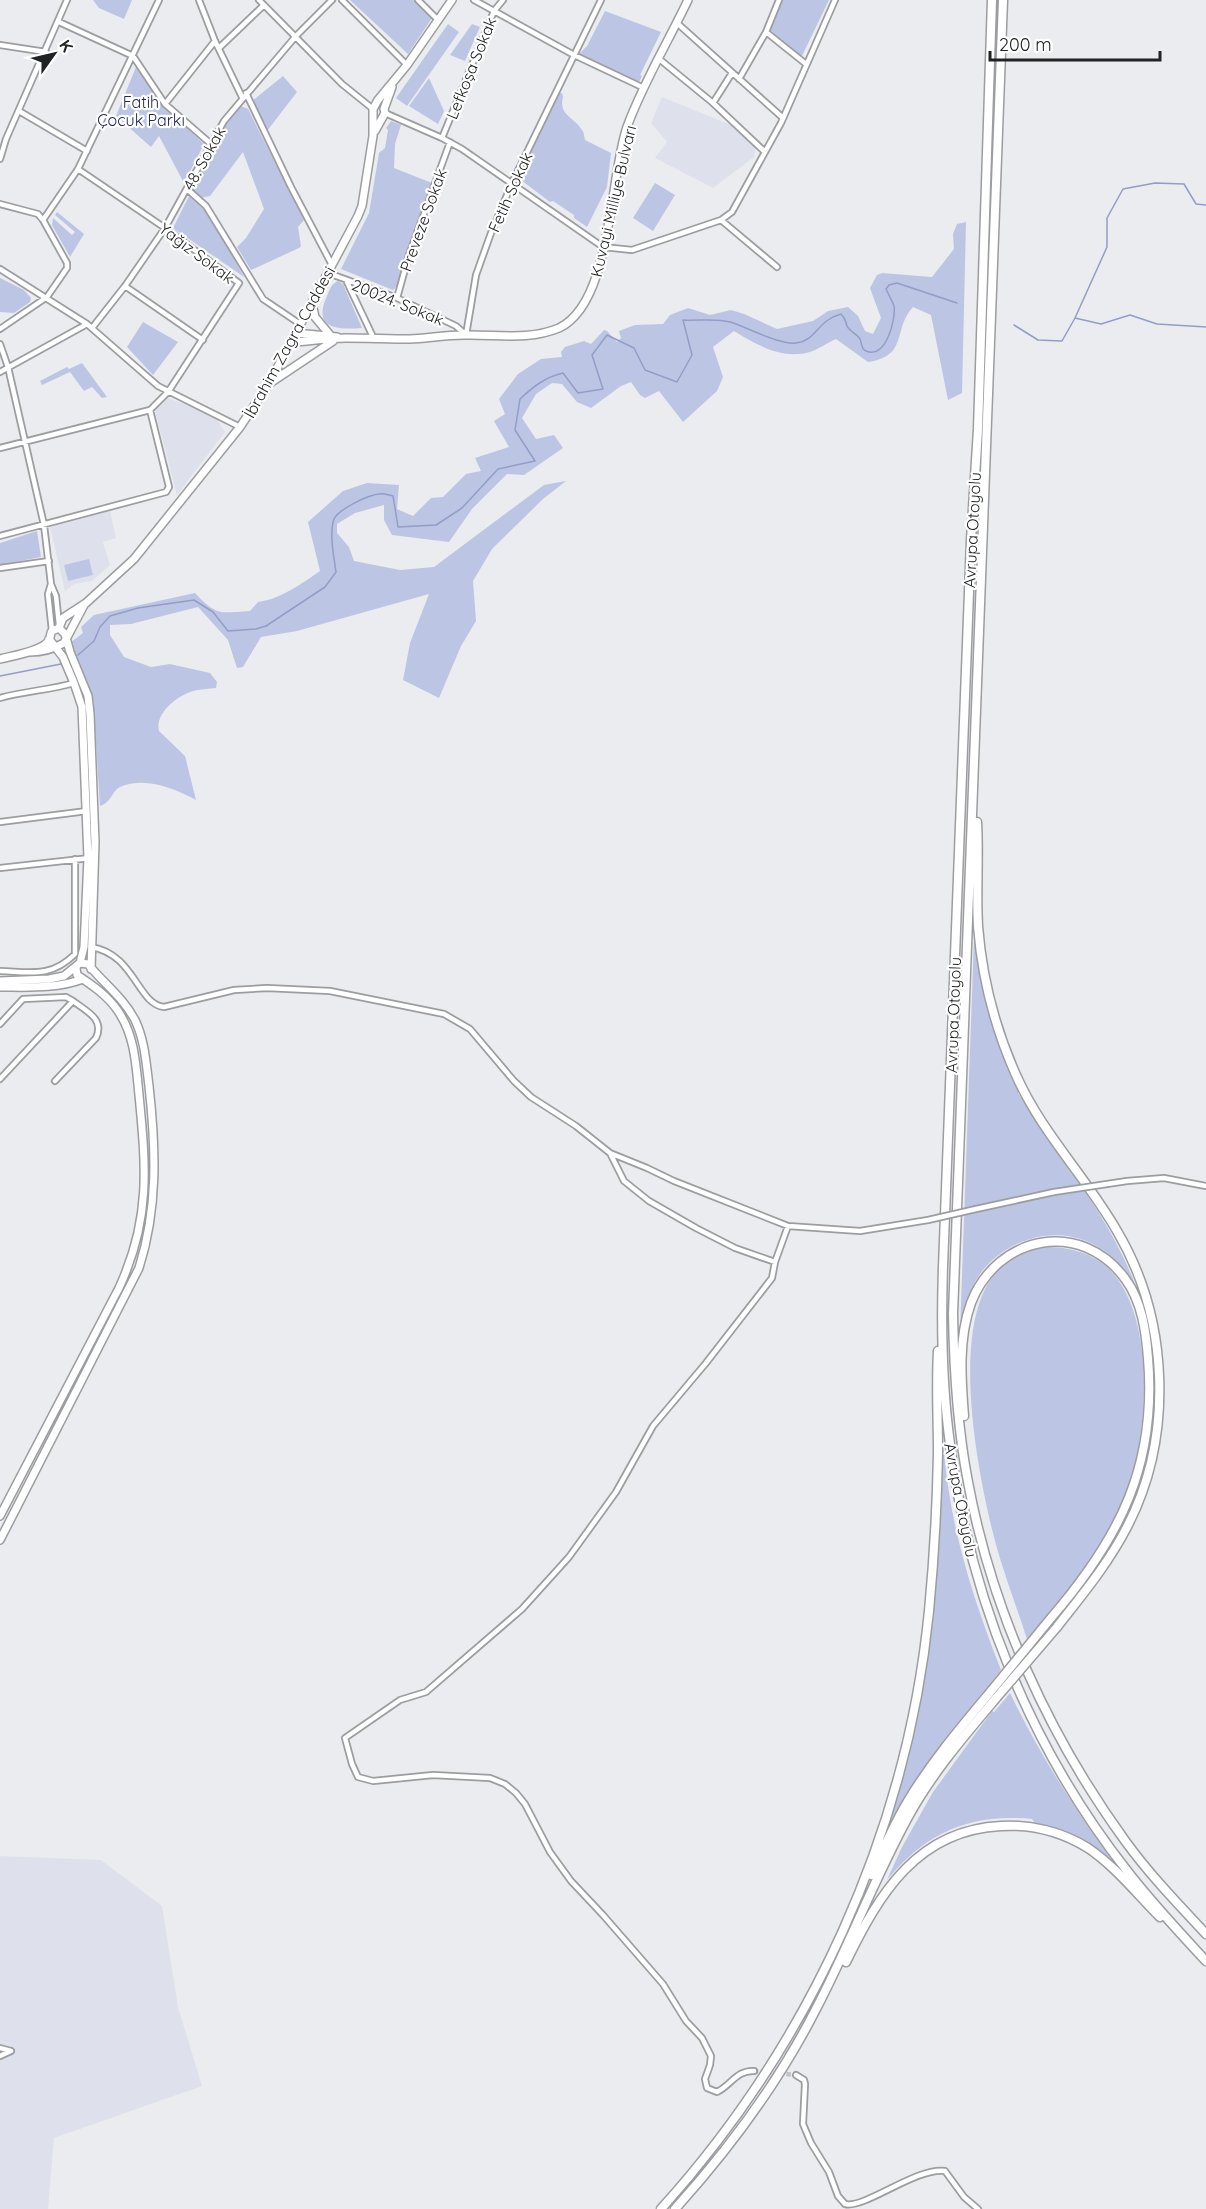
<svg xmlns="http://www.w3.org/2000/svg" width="1206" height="2209" font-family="Quicksand,sans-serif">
<rect width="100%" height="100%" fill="#ebecef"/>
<!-- built -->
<path fill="#dee1ec" d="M662,97L748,132L756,144L754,157L713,188L655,158L667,142L651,123Z
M168,398L215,416L225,432L177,495L155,411Z
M110,511L116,538L103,542L110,565L92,581L74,584L65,591L50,527Z
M0,1856L101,1860L162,1906L178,2007L202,2086L54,2138L48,2209H0Z"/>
<!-- green -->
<path fill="#bdc5e5" d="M93,0H132L124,19L99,8Z
M350,0H413L432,18L408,54Z
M783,0H829L801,58L770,30Z
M605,11L661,32L640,75L642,76L639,82L579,54L587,46Z
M448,24L459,32L407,106L396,98Z
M472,24L480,27L465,61L450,55Z
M136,67L162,104L204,144L184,183L159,136L151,147L116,116Z
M283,76L297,92L267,131L252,101Z
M429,78L444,111L438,124L409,106Z
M559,93H562L563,97C558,115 574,117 582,130C584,132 584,136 585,140L611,153L607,187L587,227L574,218V215L553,201L550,202L517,177Z
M241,106L248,109L304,220L298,227L301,246L299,248L251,270L237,247L246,238L264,209L243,152L210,196L201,198L190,187L222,127Z
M391,121L401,125L395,144L394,168L432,183L425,208L417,223L398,285L393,290L341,269L369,213L379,153L385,148L388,130L386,128Z
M655,183L675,195L653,231L633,218Z
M189,196L210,215L244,277L173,228Z
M57,212L84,234L70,257L52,225L53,218L72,235L75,232L55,215Z
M966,222L962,393L948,400L931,315L913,307C892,330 909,356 868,362L836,339C827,343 819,349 810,352C782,360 757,345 734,331L713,347L723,377L717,391L683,422L659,391L645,398L640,395L631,382L621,386L591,408L577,402L562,384L552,383L536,394L522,418L536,439L554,435L563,448L524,475L507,474L472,509L449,542L392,535L384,520V505L355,513L337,524V533L349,547L354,561L400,570L434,567L544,485L566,481L543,499L492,549L473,581L476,621L461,646L439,698L403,680L410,643L429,594L297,631L261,637L243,667L237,668L228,640L198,607L131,624L110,625V635L124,657L151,667L170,664L210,673L217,682L216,688C209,689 203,689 197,690C180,693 154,713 159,731L185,756L196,800C174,788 145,776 120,787C111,792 112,802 100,806L93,697L71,646V642L83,633L81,627L94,615L195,593C217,616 219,613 250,611L258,602C281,599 301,584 320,571L308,522L343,491L367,483L399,485L397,509L413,516L431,498L443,497L466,474L481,471L475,458L509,447L494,421L505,414L499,399L518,374L541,359L562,357L561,352L565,347L584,341L591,344L604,330L607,331L617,342L621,338L619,331L635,325L663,324L670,315L688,308L710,315L731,310L744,314L777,329L813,321L828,311L848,307L858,316L865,331L873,334L881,318L870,288L877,275L882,273L932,277L954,249L953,234L957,224Z
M0,278L24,290L31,298L30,302L14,313L0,312Z
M338,281L343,284L362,328C337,330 312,328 327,296C330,289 331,284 338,281Z
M143,322L178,342L153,375L127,347Z
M82,363L107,397L102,398L92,387L84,391L70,372L42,385L40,381L67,367L69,369Z
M37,531L41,557L0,565V543Z
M89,559L93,575L68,581L64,565Z
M974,938L1020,1092L1018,1093C1058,1156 1108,1214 1135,1284C1123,1265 1108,1250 1086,1241C1044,1224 990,1247 972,1288L973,1291L961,1332H960Z
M1040,1247C1064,1246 1090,1251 1108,1268C1161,1318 1148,1459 1116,1519C1093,1563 1060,1601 1027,1639C1015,1602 1000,1564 991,1525C976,1462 950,1323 997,1271C1008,1258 1024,1252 1040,1247Z
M942,1451H944C950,1527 973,1599 1001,1670L923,1770L894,1818L891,1819L890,1815C904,1760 920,1704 929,1649C938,1584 938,1517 942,1451Z
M1010,1693C1040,1755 1074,1808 1114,1863L1057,1830L1035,1823L1032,1819C971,1813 926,1832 887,1880L902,1847L933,1792L992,1711L994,1712Z"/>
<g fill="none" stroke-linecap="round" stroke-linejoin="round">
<!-- stream -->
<path stroke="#939dc7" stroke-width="1.5" d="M1075,318L1101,324L1130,315L1157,324L1206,327
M1014,325L1038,340L1062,341L1075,318L1107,247V218L1123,189L1155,183L1184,184L1196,204L1206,205
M78,655L94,641L100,627L110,616L138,608L194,600L213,612L228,631L256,629L266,626L325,587L336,572C334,558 329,533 334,519C339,509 368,495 379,494C383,493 388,495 393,496L398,527L436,525L462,508L498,469L535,461L515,430L520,399C533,387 545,377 563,373L578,393L603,389L592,355L607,335L634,348L645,370L677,382L692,355L683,320C698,321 716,318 730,322C747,327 779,345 796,343C818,340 816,321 841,314C846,319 845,320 847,326C849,331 857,334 860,339C862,344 861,349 866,351C886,360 896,319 894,306C892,300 888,294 886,289L889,285L897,283L957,303
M0,676L61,664"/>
<!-- street-tunnel -->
<path stroke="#c3c4c6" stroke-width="4.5" stroke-dasharray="4.5 2" stroke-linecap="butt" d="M754,2071L796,2075"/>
<defs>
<path id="street" d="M199,0L215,41L242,97
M259,0L342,84L373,109
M342,0L407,65
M418,0L438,20
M474,0L574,55L644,88
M59,22L133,56L165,104L211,144
M677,23L783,118
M766,32L806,64
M0,45L46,52
M219,48L264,5
M658,58L713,103L765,152
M739,79L766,32L779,0
M246,93L291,187L332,265
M713,103L732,73
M165,104L215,41
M19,111L87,151
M385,113L442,138L462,149L603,247L632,250L721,220L732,212L781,123L835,0
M442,138L494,11L503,0
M0,159L6,139L67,0
M187,189L206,206L263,299L300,324
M0,204L38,214L43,220L78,169L159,0
M721,220L777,267
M0,269L87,324L158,386L240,427
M328,273L397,298L456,326L466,335
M347,282L374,339
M125,286L203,340
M397,298L409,255L450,142
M92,328L125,286L165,228L224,121L296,36L332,0
M0,329L47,297L67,268V263L43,220
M466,335L476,275L491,233L512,183L601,0
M0,344L8,367L44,525L51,584L56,596L59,625
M0,372L87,324
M0,448L150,410L168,392L239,283L165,228L78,169
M0,536L166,492L169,487L150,410
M0,568L49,561
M51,584L48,594L52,631
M0,698C25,691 50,690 74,683
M0,822L87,811
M0,868L90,858
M91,947C135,954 137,1004 164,1007L234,990L267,988L330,991L444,1014L470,1029L514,1081L531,1097L576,1126L610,1153L647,1168L674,1181L788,1226L860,1231L928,1220
M0,971C31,972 51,978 75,954V859
M0,1024L23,999L66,997L73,1001
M0,1079L73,1001C86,1011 105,1019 96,1038L55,1081
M610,1153L624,1181L649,1201L696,1228L735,1248L775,1262
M1127,1181L1164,1178L1206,1186
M976,1209L1054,1192
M0,2048L11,2051
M0,2056L11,2051
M754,2071C737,2070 731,2085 717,2092L707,2088L705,2079L710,2065L711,2056L702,2038L686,2021L663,1984L603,1915L571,1881L550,1852L525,1804L516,1793L505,1784L490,1778L433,1775L373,1781L358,1777L352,1764L345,1738L400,1700L426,1692L522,1609L569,1557L616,1492L653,1426L706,1363L772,1278L775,1262L788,1226
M796,2075L804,2080L805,2084L803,2124L811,2143L829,2172L838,2196L845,2204C865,2209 916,2167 945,2171L964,2197L978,2209"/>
<path id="secondary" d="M375,131L385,113L384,109L392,87
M312,303L315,317L330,335
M296,333L337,337
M292,342C310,341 328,338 346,338C367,338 389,339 410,339C428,338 446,335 464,335C496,334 528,341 559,328C612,303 609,179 627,127C643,83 668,42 688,0
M270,383L333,341
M59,628L63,618L86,603L134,559L240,427L268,385L358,216L362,206L373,136V109L378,100L407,65L452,0
M59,628L65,634L70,652L88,696L90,714L95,842L91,969
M30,652C43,652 53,649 64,643L84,605
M0,659C11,656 44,651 49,640C51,637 50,633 52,631L59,628
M0,981L49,979L64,976L80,963L84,947L88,858L82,707L74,683L63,657L49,639
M0,987C29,987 56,989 83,979
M0,1516L119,1288C151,1219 146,1167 139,1095C136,1065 135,1036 118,1011C107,995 92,985 77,975L76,968
M0,1540L139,1268C158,1208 156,1149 149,1086C146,1063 145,1041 135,1020C123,997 103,983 88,964L80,963"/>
<path id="highway" d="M992,0L978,429L971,540L943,1267C941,1326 942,1386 950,1444C970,1599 1031,1749 1128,1872C1152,1903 1179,1932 1206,1961
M1003,0L953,1314C954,1370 957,1426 968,1482C992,1611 1048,1735 1126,1842C1150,1875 1178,1904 1206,1934
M977,822C979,857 976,892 978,926C982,978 995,1028 1016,1075C1041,1132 1086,1177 1117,1231C1169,1319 1174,1436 1127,1527C1108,1564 1082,1595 1057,1627
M964,1416C961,1379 958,1339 971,1303C997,1235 1082,1218 1126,1280C1142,1302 1146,1332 1148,1358C1157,1465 1120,1538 1051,1618
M871,1875C883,1850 894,1824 908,1801C932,1761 962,1726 992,1690
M846,1962C879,1894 917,1830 1001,1826C1031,1824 1062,1832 1088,1848C1116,1867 1137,1894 1160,1917
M661,2209C810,2044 907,1833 929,1611C934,1559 937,1506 938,1453C938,1419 936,1385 938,1351
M675,2209C729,2149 779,2082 816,2009C849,1946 874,1879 908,1817C932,1773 965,1735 997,1697"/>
</defs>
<!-- street casing -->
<use href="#street" stroke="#9c9da0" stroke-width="8"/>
<!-- secondary casing -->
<use href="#secondary" stroke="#9c9da0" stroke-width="10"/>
<!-- highway casing -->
<use href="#highway" stroke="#9c9da0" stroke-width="11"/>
<!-- street -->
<use href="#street" stroke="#fff" stroke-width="4.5"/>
<!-- secondary -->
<use href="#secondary" stroke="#fff" stroke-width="7"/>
<!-- highway -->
<use href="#highway" stroke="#fff" stroke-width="8"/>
<defs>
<path id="street-bridge" d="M1054,1192L1127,1181
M928,1220L976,1209"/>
<path id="highway-bridge" d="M992,1690L1051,1618
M997,1697L1057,1627"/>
</defs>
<!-- street-bridge casing -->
<use href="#street-bridge" stroke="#9c9da0" stroke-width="8" stroke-linecap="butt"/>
<!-- highway-bridge casing -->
<use href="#highway-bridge" stroke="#9c9da0" stroke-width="11" stroke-linecap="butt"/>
<!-- street-bridge -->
<use href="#street-bridge" stroke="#fff" stroke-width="4.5"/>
<!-- highway-bridge -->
<use href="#highway-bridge" stroke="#fff" stroke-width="8"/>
</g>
<g text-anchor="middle" stroke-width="4.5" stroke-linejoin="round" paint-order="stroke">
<!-- street labels -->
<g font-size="16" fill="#212223" stroke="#fff">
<text transform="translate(471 68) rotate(-68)" y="6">Lefkoşa Sokak</text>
<text transform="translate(204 158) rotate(-61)" y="6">48. Sokak</text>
<text transform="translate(510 192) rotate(-66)" y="6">Fetih Sokak</text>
<text transform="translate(613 201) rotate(-77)" y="6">Kuvayi Milliye Bulvarı</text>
<text transform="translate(423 220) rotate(-70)" y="6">Preveze Sokak</text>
<text transform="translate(197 253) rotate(37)" y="6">Yağız Sokak</text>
<text transform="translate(398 302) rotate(22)" y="6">20024. Sokak</text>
<text transform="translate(289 342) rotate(-61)" y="6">İbrahim Zagra Caddesi</text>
<text transform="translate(972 530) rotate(-87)" y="6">Avrupa Otoyolu</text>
<text transform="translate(953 1015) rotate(-88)" y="6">Avrupa Otoyolu</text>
<text transform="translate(961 1500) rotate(79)" y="6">Avrupa Otoyolu</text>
</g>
<!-- park labels -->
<g font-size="16" fill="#20275a" stroke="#fff">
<text x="141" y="108">Fatih<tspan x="141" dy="18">Çocuk Parkı</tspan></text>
</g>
</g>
<!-- north arrow -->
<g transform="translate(54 54) rotate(56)" stroke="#ffffff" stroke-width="4.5" paint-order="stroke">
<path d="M0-4.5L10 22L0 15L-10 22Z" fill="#212223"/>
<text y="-9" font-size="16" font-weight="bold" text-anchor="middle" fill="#212223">K</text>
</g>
<!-- scale -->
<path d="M990 51v9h170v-9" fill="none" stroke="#212223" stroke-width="3"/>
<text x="999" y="51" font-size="18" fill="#212223" stroke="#ffffff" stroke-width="4.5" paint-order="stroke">200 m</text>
</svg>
